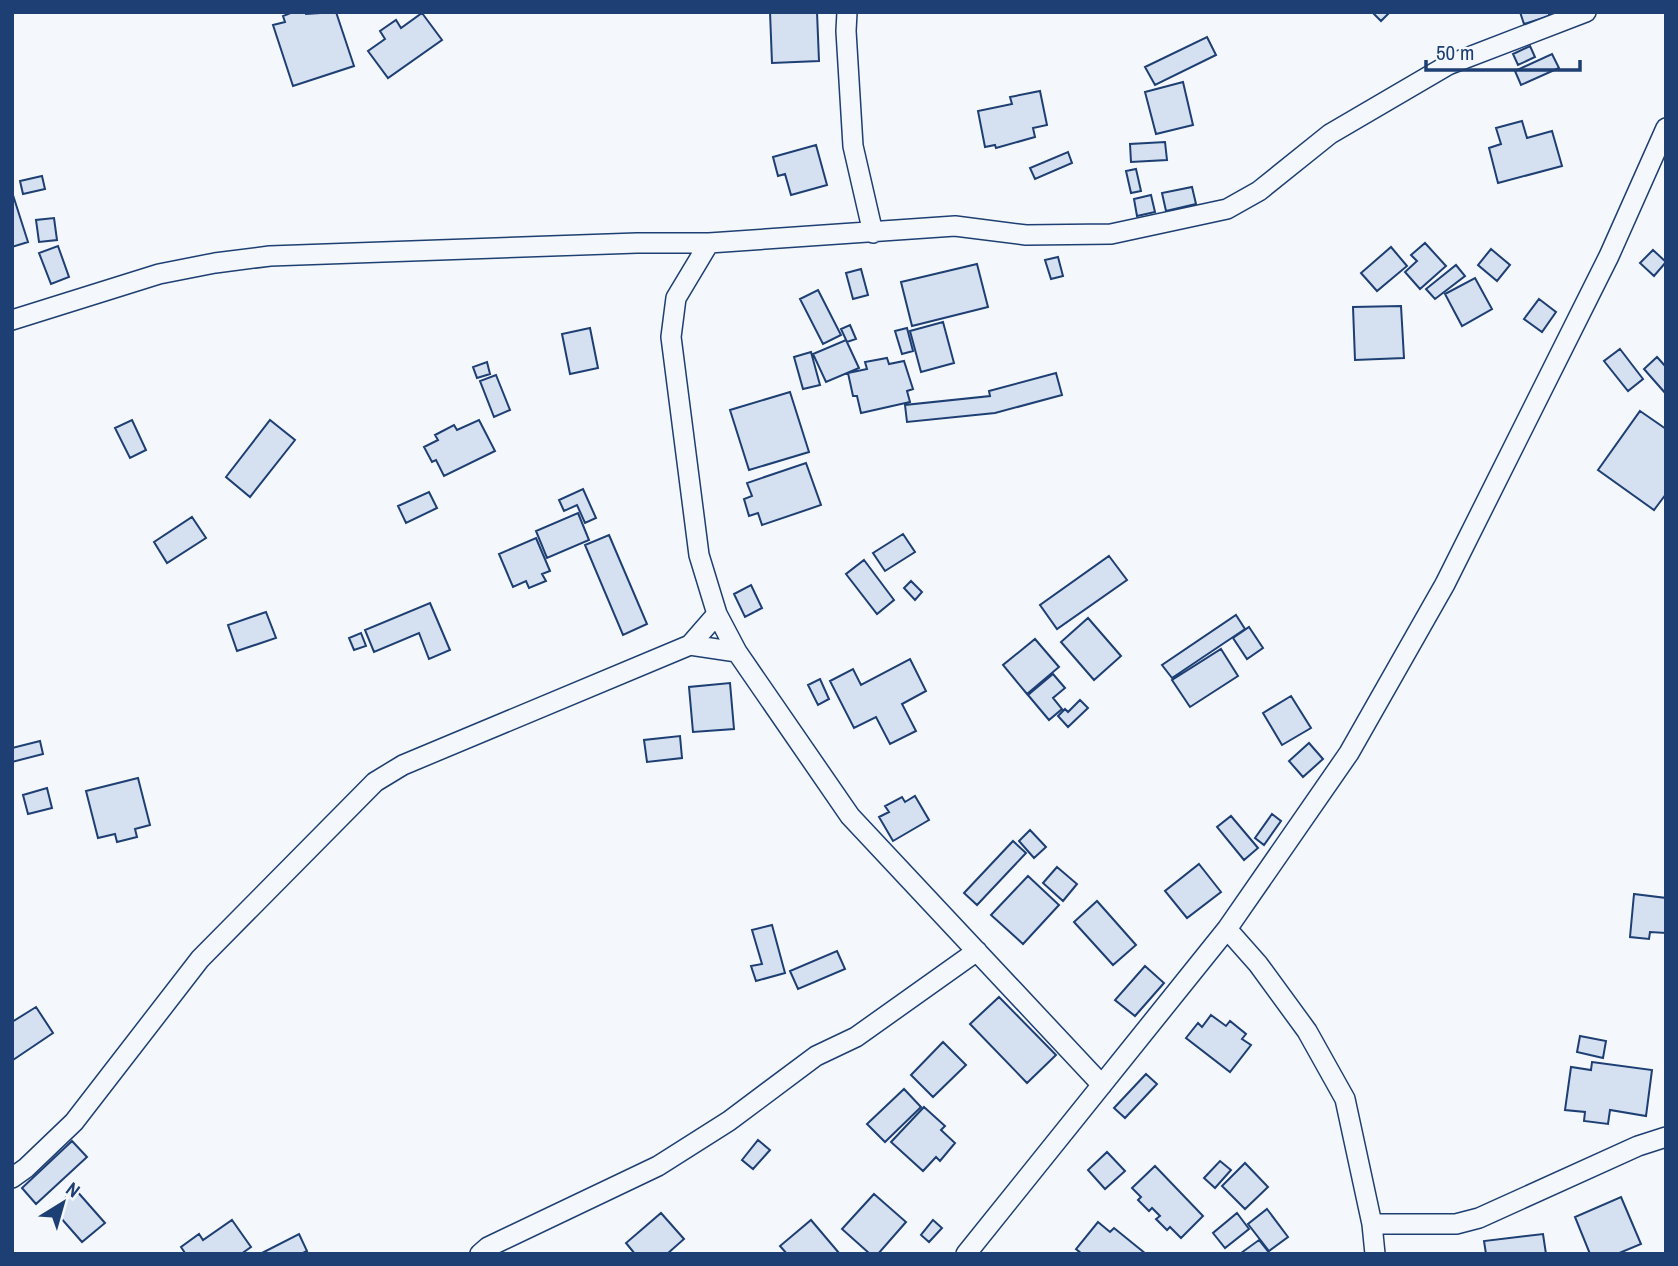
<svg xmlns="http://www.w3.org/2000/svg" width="1678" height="1266" font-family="'Archivo Narrow',sans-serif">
<rect width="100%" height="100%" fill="#f4f7fb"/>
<!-- building -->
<path fill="#d5e0f0" stroke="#1d3f73" stroke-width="2" d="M293,12H305L306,14L336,12L354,66L293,86L273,25L285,22L283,16Z
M770,12H817L819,61L772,63Z
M1372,12H1390L1381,21Z
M1520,12H1548L1550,16L1524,24Z
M422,13L442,40L388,78L368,51L385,39L380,31L396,20L401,28Z
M1207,37L1216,55L1155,85L1145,67Z
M1530,46L1535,57L1518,65L1513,54Z
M1552,54L1559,68L1521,85L1515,71Z
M1183,82L1193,125L1156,134L1145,92Z
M1040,91L1047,125L1033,128L1035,137L996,148L995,145L985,147L978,111L1012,104L1010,97Z
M1522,121L1527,138L1552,131L1562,166L1498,183L1489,148L1501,144L1496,128Z
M1165,142L1167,160L1131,162L1130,144Z
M816,145L827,185L791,195L785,174L778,176L773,157Z
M1068,152L1072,163L1035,179L1030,168Z
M1136,169L1141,191L1131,193L1126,171Z
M42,176L45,189L23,194L20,181Z
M1192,187L1196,204L1166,211L1162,193Z
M12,192L28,242L12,247Z
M1151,195L1155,212L1137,216L1134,199Z
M54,218L57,240L39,242L36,220Z
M1425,243L1446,266L1420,289L1405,272L1417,261L1411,255Z
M58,246L69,277L51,284L39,253Z
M1391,247L1407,266L1377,291L1361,273Z
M1491,249L1510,265L1497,281L1478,265Z
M1653,250L1666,262L1654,276L1640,263Z
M1058,257L1063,276L1051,279L1045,260Z
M977,264L988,307L912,326L901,282Z
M1456,265L1465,276L1435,299L1426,289Z
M861,269L868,295L853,299L846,273Z
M1475,278L1492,309L1462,326L1445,294Z
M818,290L841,335L823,344L800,299Z
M1539,299L1556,312L1542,332L1524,319Z
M1401,306L1404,358L1355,360L1353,307Z
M943,322L954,363L921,372L910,331Z
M850,325L856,339L847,342L841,329Z
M590,328L598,368L570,374L562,334Z
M907,328L913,351L902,354L895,331Z
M846,340L859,368L826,382L813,354Z
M1620,349L1643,379L1628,391L1604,361Z
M811,352L820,385L803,389L794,357Z
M1657,357L1666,367V394L1644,369Z
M887,358L889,364L904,361L913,389L907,391L910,402L861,413L857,396H853L848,373L867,369L865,362Z
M487,362L490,374L477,378L473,367Z
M1056,373L1062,395L995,413L907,422L905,405L990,396L989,391Z
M496,375L510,410L494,417L480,381Z
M790,392L809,452L749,470L730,410Z
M1640,411L1666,429V494L1654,510L1598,470Z
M132,420L146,450L130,458L115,428Z
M270,420L295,440L250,497L226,477Z
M479,420L495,451L444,476L436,460L432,462L424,447L438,440L435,435L454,425L457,430Z
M806,463L821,505L762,525L758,513L749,516L744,499L752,496L747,483Z
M583,489L596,518L585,523L577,505L564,511L559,500Z
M429,492L437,508L406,523L398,506Z
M578,513L589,540L547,558L536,531Z
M192,517L206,538L167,563L154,542Z
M903,534L915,552L885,571L873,553Z
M609,535L647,624L623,635L585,545Z
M536,538L550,571L542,574L546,581L529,588L526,581L513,587L499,554Z
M1109,556L1127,580L1057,629L1040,605Z
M864,560L894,600L877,614L846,574Z
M911,581L922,592L915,600L904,588Z
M751,585L762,608L745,617L734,594Z
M430,603L450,650L429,659L419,633L374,652L365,630Z
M266,612L276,638L237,651L228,625Z
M1236,615L1245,629L1172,678L1162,665Z
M1088,618L1121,656L1094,680L1061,642Z
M1249,627L1263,648L1247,659L1233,638Z
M361,633L366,646L354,650L349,638Z
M1035,639L1059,667L1027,694L1003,665Z
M1221,649L1238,676L1190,707L1172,680Z
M910,659L926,691L902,704L916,731L890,744L876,717L854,728L830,681L853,669L861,685Z
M1053,674L1065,688L1053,698L1062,709L1049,720L1028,695Z
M820,679L829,699L818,705L808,685Z
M730,683L734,729L693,732L689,687Z
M1291,696L1311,728L1282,745L1263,713Z
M1080,700L1088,708L1068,727L1058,716L1065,709L1068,712Z
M680,736L682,758L647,762L644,740Z
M40,741L43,754L12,762V748Z
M1309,743L1323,759L1303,777L1289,761Z
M138,778L150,825L135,829L137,837L117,842L115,834L98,838L86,791Z
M47,788L52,808L28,814L23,795Z
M915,796L929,820L893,841L879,817L889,812L885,806L902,797L905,802Z
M1272,814L1281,821L1264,845L1255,838Z
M1231,816L1258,848L1244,860L1217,827Z
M1030,830L1046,847L1034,858L1019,841Z
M1013,841L1026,853L977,905L964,893Z
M1199,864L1221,892L1187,918L1165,891Z
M1057,867L1077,884L1063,901L1043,883Z
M1028,876L1059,905L1023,944L991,915Z
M1634,894L1666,898V933L1650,932L1649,939L1630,937Z
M1097,901L1136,945L1113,965L1074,922Z
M772,925L785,973L756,981L751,966L762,964L752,930Z
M837,951L845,969L798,989L790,971Z
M1145,966L1164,983L1135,1016L1115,1000Z
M999,997L1056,1055L1027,1083L970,1024Z
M36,1007L53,1033L13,1060L12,1022Z
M1211,1015L1226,1026L1230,1021L1246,1034L1242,1039L1251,1045L1230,1072L1186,1038L1198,1023L1202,1027Z
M1580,1036L1606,1041L1603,1058L1577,1052Z
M943,1042L966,1065L933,1097L911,1075Z
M1592,1062L1652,1070L1646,1116L1610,1110L1608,1124L1584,1121L1585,1112L1565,1110L1571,1067L1591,1070Z
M1146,1074L1157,1084L1125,1118L1114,1108Z
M904,1089L921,1107L885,1142L867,1124Z
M924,1107L945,1126L941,1130L955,1143L940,1161L936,1157L923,1171L891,1142Z
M758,1140L770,1150L753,1169L742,1160Z
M72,1141L87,1157L36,1204L22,1188Z
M1107,1152L1125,1171L1105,1189L1088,1170Z
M1220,1161L1231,1170L1215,1188L1204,1178Z
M1245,1163L1268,1187L1245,1209L1222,1186Z
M1155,1166L1203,1216L1181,1238L1170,1227L1167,1230L1156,1219L1160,1216L1152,1208L1149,1211L1138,1200L1141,1197L1132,1188Z
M75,1189L105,1223L82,1242L53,1209Z
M874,1194L906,1222L878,1254H870L842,1229Z
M1621,1197L1641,1244L1617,1254H1590L1575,1217Z
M1267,1209L1288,1237L1269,1251L1248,1224Z
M661,1213L684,1239L667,1254H635L626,1243Z
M1237,1213L1249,1229L1225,1248L1213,1233Z
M232,1220L251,1247L241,1254H183L185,1253L181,1247L199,1234L203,1240Z
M811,1220L839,1253L838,1254H787L780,1246Z
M933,1220L942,1228L929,1242L921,1235Z
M1098,1222L1110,1232L1114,1228L1146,1254H1082L1076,1249Z
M299,1234L307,1251L301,1254H260Z
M1543,1234L1546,1254H1486L1484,1241Z
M1259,1240L1270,1254H1242L1241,1253Z"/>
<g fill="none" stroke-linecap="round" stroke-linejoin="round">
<defs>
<path id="street" d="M847,12L846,31L853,146L873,233
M709,243L676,298L671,337L699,555L717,614L737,652L850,816L1102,1085
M12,320L159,274L215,263L270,256L637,243H709L955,226L1026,235L1111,234L1227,209L1259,191L1330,134L1448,65L1586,12
M690,645L737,652
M1227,929L1258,964L1307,1031L1345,1099L1372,1224L1375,1254
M12,1178L26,1168L74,1122L200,959L375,782L403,765L690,645L717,614
M1372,1224H1456L1479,1218L1638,1146L1666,1137
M480,1254L488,1247L658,1166L729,1121L816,1056L856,1037L977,951
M966,1254L1227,929L1349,753L1445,584L1609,256L1666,128"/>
</defs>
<!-- street casing -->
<use href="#street" stroke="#1d3f73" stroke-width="22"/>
<!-- street -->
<use href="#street" stroke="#f4f7fb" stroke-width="19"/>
</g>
<!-- border -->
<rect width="1678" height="1266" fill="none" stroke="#1d3f73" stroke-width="28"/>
<!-- north arrow -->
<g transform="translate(63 1203) rotate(37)" stroke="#f4f7fb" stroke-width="5" paint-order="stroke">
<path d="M0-5L12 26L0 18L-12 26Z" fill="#1d3f73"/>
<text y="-10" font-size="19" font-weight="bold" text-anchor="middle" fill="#1d3f73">N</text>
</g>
<!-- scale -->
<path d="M1426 60v10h154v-10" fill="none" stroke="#1d3f73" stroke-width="3.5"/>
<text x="1436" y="60" font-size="21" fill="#1d3f73" stroke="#f4f7fb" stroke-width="5" paint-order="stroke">50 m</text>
</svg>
